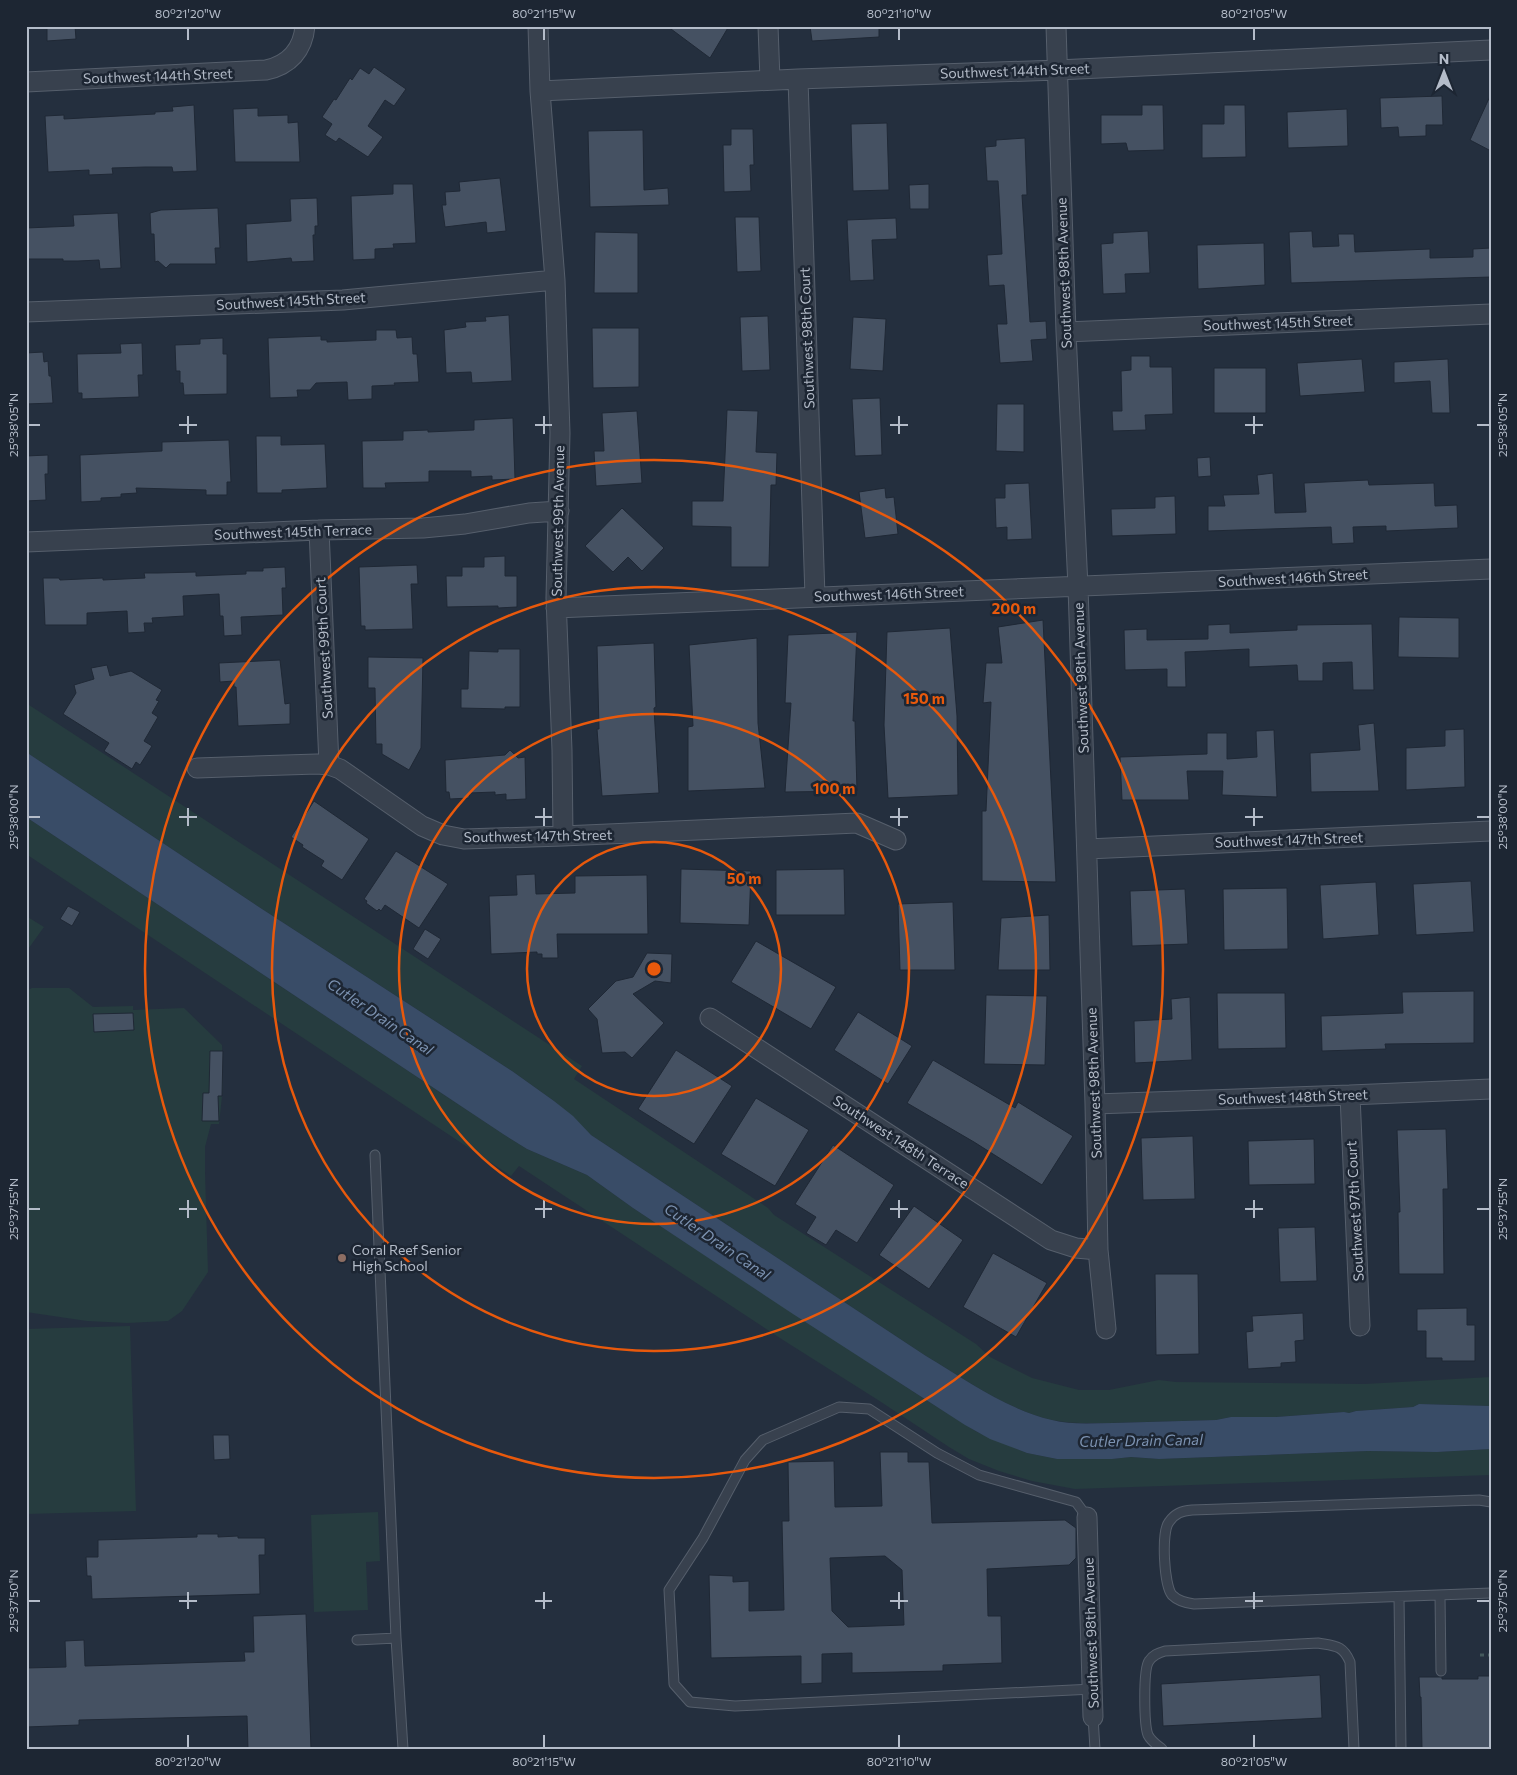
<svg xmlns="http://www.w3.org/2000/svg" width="1517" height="1775" font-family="Commissioner,sans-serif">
<rect width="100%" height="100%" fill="#242f3e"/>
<!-- green -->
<path fill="#263c3f" d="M26,703L582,1066L574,1079L768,1208L774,1215L976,1344L990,1357L1032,1378L1079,1390H1109L1159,1380L1176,1382L1365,1384L1491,1377V1406L1419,1404L1413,1407L1356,1411L1349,1413L1344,1412L1276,1417H1231L1216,1420C1180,1421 1145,1422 1109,1423C1090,1423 1070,1424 1052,1420C1006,1409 966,1380 926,1356L591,1135L554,1101L512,1071L262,909L26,752Z
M26,817L503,1134L527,1149L587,1175L633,1208L923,1398L977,1432L1027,1453L1057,1459H1112L1131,1457L1159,1459L1368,1451L1437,1452L1491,1449V1475L1075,1489L1032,1481L999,1471L969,1459L949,1447L878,1400L783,1340L519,1166L511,1176L26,854Z
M26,916L44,927L26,952Z
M32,988H69L93,1007L133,1006V1010L184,1008L222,1045L223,1087L219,1124H211L205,1147V1172L208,1272L182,1311L168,1321L127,1323L87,1321L26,1312V991Z
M130,1326L136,1511L26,1514V1329Z
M378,1512L380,1561L366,1562L368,1610L314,1612L311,1515Z"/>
<!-- water -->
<path fill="#394c67" d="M26,752L262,909L512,1071L554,1101L573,1116L591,1135L926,1356C966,1380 1006,1409 1052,1420C1071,1425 1093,1423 1113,1423C1147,1422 1182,1421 1216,1420L1231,1417H1276L1344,1412L1349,1413L1356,1411L1413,1407L1419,1404L1491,1406V1449L1437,1452L1368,1451L1159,1459L1131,1457L1112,1459H1057L1027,1453L990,1439L965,1425L793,1314L633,1208L587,1175L527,1149L503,1134L29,819L26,817Z"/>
<!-- building -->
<path fill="#455162" stroke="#1f2835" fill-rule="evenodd" d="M47,26H75L76,39L47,41Z
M667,26H729L710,58Z
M810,26H879V37L812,41Z
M374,67L406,89L394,106L385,100L368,126L383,137L368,157L339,138L336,142L325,135L332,124L322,117L334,99L336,100L350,78L352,80L360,68L369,74Z
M1491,94V151L1470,140Z
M1442,96L1443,125H1426V136L1399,137L1398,127L1381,128L1380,98Z
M194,105L197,171L173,172L172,167H145L112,168L113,174L89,175V170L48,172L45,116L64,115V119L155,114V112L173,111L172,107Z
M1142,105H1163L1164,150L1128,151L1126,143L1101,144V115H1142Z
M1224,105H1245L1246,157L1202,158V124H1224Z
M258,108V116L288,115V123L298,122L300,162H235L233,109Z
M1347,109L1348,146L1288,148L1287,112Z
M887,123L889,190L853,191L851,124Z
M731,129H753L754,165H750L751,191L724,192L723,145H731Z
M643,130L644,190L668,188L669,205L590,207L588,131Z
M1025,138L1027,195H1022L1030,322L1046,321L1047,339L1031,340L1033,361L1000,363L997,324H1007L1004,285L989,286L987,255L1002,254L999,196L998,181H987L985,147L996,146V140Z
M500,178L506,231L487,233L486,222L445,227L442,205H446L445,192L460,191L459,182Z
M393,184H413L416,243L393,244L394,248L375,249V259L353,260L351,196L393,194Z
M929,184V209H910L909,185Z
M317,198L318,226H315V235H313L314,261L292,262L291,258L247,262L246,224L291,221L290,199Z
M218,208L220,248H215L216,264H170L166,268L158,261L155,262L154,234H151L150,213L161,210Z
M118,213L121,268L100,269L99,260L78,261H63V259H26V228L74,226L73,215Z
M735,217H759L761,271L737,272Z
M896,218L897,239L872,240L874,280L850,281L847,220Z
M1148,231L1150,273L1125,274L1126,293L1103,294L1101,244L1113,243V233Z
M1312,231L1313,247L1339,246L1338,234H1354L1355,252L1430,249V258L1473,257V249L1491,248V277L1291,283L1289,232Z
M595,232L638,233V293H594Z
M1264,243L1265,285L1198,289L1197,245Z
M509,315L512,381L472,383L471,372L446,373L444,330L466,327L465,322L486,321L485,317Z
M768,316L770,370L742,371L740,317Z
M853,317L886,319L883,371L850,369Z
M592,328H639V387L593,388Z
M376,330H396L397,338L412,337L413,354H417L419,382L394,383L395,385L372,386V399L348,400L347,382L316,383L310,390H297L298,397L270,398L268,338L321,336V340H327V342L376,340Z
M223,338V354H227V394L184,395L183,383H180V371H176L175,345L200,344V339Z
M142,343L143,375H138L139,397L82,399V393H78L77,354L121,353L120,344Z
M43,352L44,362L48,361L49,376H51L53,403L26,404V353Z
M1131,356H1150V367H1172L1173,414L1145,415L1146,430L1113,431L1112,411H1122L1121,371L1131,370Z
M1362,359L1365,392L1300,396L1297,363Z
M1448,359L1450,413H1432L1430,381L1394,383V362Z
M1214,368H1266V413H1214Z
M880,398L882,455L855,456L852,399Z
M997,404H1024V452L996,451Z
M727,410L758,411L756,452L777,453L776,485H771L769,567H731V527L692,526V501H723Z
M637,411L642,483L596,486L594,451H604L602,413Z
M513,418L515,479L492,480V476L471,477V471H429V482L385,483L386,488H363L362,441L403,440V431L428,430V432L474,430V420Z
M256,436H281V445L325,444L327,488L282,490V493H257Z
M229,440L231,482H227V495H206V490L136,488L137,493L121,494V497L101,498V501L81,502L80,455L162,451V442Z
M48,455V474H45L46,500L26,501V456Z
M1210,457L1211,476L1198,477L1197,458Z
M1273,473L1275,513L1306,512L1304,483L1368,480L1369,485L1434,483L1435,506L1457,505L1458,528L1386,531V526L1353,527L1354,543L1332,544L1331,527L1208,531V506H1225L1223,495L1259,494L1257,475Z
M1029,483L1032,539L1007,540V527L996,528L995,498H1005V484Z
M885,488L886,498L894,497L898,534L865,538L859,492Z
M1175,496L1176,534L1112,536L1111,509L1155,508V497Z
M622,508L664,548L642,571L628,557L613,572L585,546Z
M505,556V576H517V607L498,608V606L447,607L446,576H462V567H484V557Z
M417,565L418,584H411L413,629L365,630V626H361L359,567Z
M285,567L286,588H282L283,615L241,617L242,635L224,636L223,616H220L219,594L183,596L184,616L152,618L153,623H144L145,632L128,633L127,611L87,613V625H45L43,578H59L60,580L103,578V580L145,578L144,573H158L196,572V576L246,574V571H263V568Z
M1399,617L1459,618V658L1398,657Z
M1043,620L1056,882L982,881V811H986L991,702L983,703L986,663H1002L998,627Z
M1230,624V633L1297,630V625L1372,624L1374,690H1353L1352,662L1323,663V681H1298L1297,665L1249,667V649L1185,652L1186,687H1167V669L1125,670L1124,630L1147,629V640L1208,639V625Z
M950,628L957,716L958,795L888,798L884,725L887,632Z
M857,632L853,721H855L857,791L785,792L791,703H785L788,635Z
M757,638L758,723L765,788L688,791V727L693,726L689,645Z
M654,643L656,707L654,708L659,793L602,796L597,729H599L597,646Z
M498,649H520V707H505V709L461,708V689H468L469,651L498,652Z
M368,657L423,658L421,748L409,770L382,754V744H376L375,688H368Z
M280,660L285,704L290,703V724L238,726L236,687H234V681L220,682L219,663Z
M107,665L110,676L131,671L162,690L156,700L159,701L152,713L158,717L144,741L152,746L140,765L136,762L132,769L104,751L109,743L63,714L76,693L74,685L94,679L91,668Z
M1374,723L1379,791L1311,792L1310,753L1360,750L1358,725Z
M1464,729L1465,787L1406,790V748L1445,746V730Z
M1274,730L1277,797L1222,795L1223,771H1187L1189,800H1122L1120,757L1207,754V733H1227V759L1257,757L1256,731Z
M510,750L518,758L525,757L526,799L506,800V794L495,795V792L469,793V798L450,799L449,792H446L445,760L505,755Z
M314,801L369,839L342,880L321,866L324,861L302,847L303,845L291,837Z
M396,851L448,884L419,928L385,905L381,911L379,909L377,911L366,903L367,901L364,899Z
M681,869L751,871L749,925L680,923Z
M844,869L845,915H776V870Z
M535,874L536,894L575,893V876L647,875L648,934H557L558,958H542V954H537V952L491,954L489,896L517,895L516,875Z
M1471,881L1474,932L1416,935L1413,884Z
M1376,882L1379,935L1323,939L1320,885Z
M1287,888L1288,949L1224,950L1223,889Z
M1185,889L1188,944L1132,946L1130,891Z
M953,902L955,970H900L898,904Z
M68,906L80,912L72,926L60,919Z
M1049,915L1050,970H998L1001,918Z
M425,929L441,939L428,959L413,949Z
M756,941L836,987L811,1029L731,982Z
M647,953L672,954L671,983L655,981L633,994L664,1023L632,1058L625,1052L602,1053L597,1019L588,1009L616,981L633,977Z
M1474,991V1043L1385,1044L1386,1049L1322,1051L1321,1016L1403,1013L1402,992Z
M1217,993H1285L1286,1048L1218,1049Z
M986,995L1047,996L1045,1065L984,1064Z
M1190,997L1192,1060L1135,1063L1134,1021L1172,1019L1171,999Z
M858,1012L912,1046L888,1084L834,1050Z
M133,1013L134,1030L94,1032L93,1014Z
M676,1050L732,1086L694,1144L638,1109Z
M210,1051H223L222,1096H218L219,1121H202L203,1093H209Z
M933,1060L1015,1108L1018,1102L1073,1136L1042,1185L974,1142L907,1103Z
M756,1098L809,1130L775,1186L721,1154Z
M1446,1129L1448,1189H1443L1444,1274H1399L1398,1212H1400L1397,1130Z
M1193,1136L1195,1199L1143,1200L1141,1138Z
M1314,1139L1315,1184L1249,1185L1248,1141Z
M833,1145L894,1185L857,1243L836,1230L826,1245L806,1233L816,1217L795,1204Z
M914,1206L963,1240L929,1289L879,1255Z
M1315,1227L1317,1281L1280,1282L1278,1228Z
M993,1253L1047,1283L1016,1337L963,1307Z
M1155,1274H1198L1199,1354L1156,1355Z
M1467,1308V1325H1475V1361H1442V1358H1426V1331H1417V1309Z
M1303,1313L1304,1340L1295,1341L1296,1362L1281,1363V1367L1248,1369L1246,1332L1253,1331L1252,1316Z
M213,1435H229L230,1459L214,1460Z
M880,1452H908V1462H929L932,1523L1065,1520L1076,1528V1558L1069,1565L987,1569L988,1616H1001L1002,1663L943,1665V1671L852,1673V1653L822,1654V1683L801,1684V1656L711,1658L709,1575L733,1576V1582L749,1581V1611L784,1610L782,1521H789L788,1462L834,1461L835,1507L882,1506ZM885,1556L902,1570L904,1625L848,1627L832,1611L830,1558Z
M197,1534H218V1537L238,1536V1538H265V1555H259L260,1594L92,1599L91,1576H87L86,1557H98V1540L197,1537Z
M306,1614L311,1749H248L247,1716L79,1720V1725L26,1727V1668L66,1667L65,1641L84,1640L85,1666L245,1661L244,1652H254L253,1616Z
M1320,1675L1322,1718L1163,1726L1161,1684Z
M1478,1676H1491V1749H1422L1421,1697H1420L1419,1677H1442V1679H1478Z"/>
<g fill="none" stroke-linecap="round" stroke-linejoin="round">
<defs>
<path id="service" d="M375,1155L396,1638L403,1749
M1491,1502L1479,1500L1192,1510C1182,1511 1175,1513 1169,1522C1161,1532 1164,1585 1172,1595C1178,1601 1186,1603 1194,1604L1491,1593
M1087,1517L1076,1502L979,1475L937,1453L869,1409L839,1407L763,1440L745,1460L703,1538L669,1590L674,1684L690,1702L735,1706L1093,1689
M1440,1596L1441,1671
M1399,1597L1401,1749
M357,1640L396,1638
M1093,1717L1095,1749
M1162,1749C1157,1745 1151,1741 1148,1735C1144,1725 1143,1669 1149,1661C1153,1655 1158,1653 1165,1651L1318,1643C1335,1646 1343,1645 1350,1662L1354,1749"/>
<path id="minor" d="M538,26L540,91L555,280L560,433L556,598L562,750L563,836
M768,26L770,80
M1056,26L1066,332L1078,587L1095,1104L1098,1250L1106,1329
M798,79L815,597
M26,82L266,70C289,65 303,50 305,26
M540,91L798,79L1057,70L1491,50
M26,312L343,300L555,280
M1066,332L1491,314
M319,530L329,765
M26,542L319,530L423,528L465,524L529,513L559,511
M556,608L1491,569
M197,768L317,764L329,765L340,769L422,826L443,835L464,839L563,836L857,823L896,840
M1087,849L1491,831
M710,1018L1051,1240L1076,1248L1098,1250
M1350,1095L1360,1326
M1095,1104L1350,1095L1491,1089
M1087,1517L1093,1717"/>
</defs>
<!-- service casing -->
<use href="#service" stroke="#565f6c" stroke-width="11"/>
<!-- minor casing -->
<use href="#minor" stroke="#565f6c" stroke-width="21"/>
<!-- path -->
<path stroke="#44595c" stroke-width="3" stroke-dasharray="4 4" stroke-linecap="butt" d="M1480,1655H1491"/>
<!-- service -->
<use href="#service" stroke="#38414e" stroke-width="9"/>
<!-- minor -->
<use href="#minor" stroke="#38414e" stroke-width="19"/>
</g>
<!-- ticks -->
<path fill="none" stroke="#b4bcc9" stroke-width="2" d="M188,28V40M544,28V40M899,28V40M1254,28V40M188,416V434M544,416V434M899,416V434M1254,416V434M28,425H40M179,425H197M535,425H552M890,425H908M1245,425H1263M1477,425H1490M188,808V826M544,808V826M899,808V826M1254,808V826M28,817H40M179,817H197M535,817H552M890,817H908M1245,817H1263M1477,817H1490M188,1200V1218M544,1200V1218M899,1200V1218M1254,1200V1218M28,1209H40M179,1209H197M535,1209H552M890,1209H908M1245,1209H1263M1477,1209H1490M188,1592V1609M544,1592V1609M899,1592V1609M1254,1592V1609M28,1601H40M179,1601H197M535,1601H552M890,1601H908M1245,1601H1263M1477,1601H1490M188,1735V1748M544,1735V1748M899,1735V1748M1254,1735V1748"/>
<!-- distance rings -->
<g fill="none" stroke="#e8590c" stroke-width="2.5">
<circle cx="654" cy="969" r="127"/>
<circle cx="654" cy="969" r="255"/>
<circle cx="654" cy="969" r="382"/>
<circle cx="654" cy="969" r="509"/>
</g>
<!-- markers -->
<circle fill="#8d6e63" stroke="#1d2633" stroke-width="2" cx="342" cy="1258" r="5"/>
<g text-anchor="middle" stroke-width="5" stroke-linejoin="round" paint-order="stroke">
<!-- street labels -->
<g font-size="14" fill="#b4bcc9" stroke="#1d2633">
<text transform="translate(1015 71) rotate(-2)" y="5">Southwest 144th Street</text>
<text transform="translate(158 76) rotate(-2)" y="5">Southwest 144th Street</text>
<text transform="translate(1064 273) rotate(-92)" y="5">Southwest 98th Avenue</text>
<text transform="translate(291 301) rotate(-3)" y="5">Southwest 145th Street</text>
<text transform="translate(1278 323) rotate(-2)" y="5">Southwest 145th Street</text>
<text transform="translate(807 338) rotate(-92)" y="5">Southwest 98th Court</text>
<text transform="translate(558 521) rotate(-89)" y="5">Southwest 99th Avenue</text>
<text transform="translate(293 532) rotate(-2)" y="5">Southwest 145th Terrace</text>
<text transform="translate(1293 578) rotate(-3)" y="5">Southwest 146th Street</text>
<text transform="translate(889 594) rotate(-2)" y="5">Southwest 146th Street</text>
<text transform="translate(324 648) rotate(-93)" y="5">Southwest 99th Court</text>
<text transform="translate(1081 678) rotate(-92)" y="5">Southwest 98th Avenue</text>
<text transform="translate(538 836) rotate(-1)" y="5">Southwest 147th Street</text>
<text transform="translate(1289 840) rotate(-2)" y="5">Southwest 147th Street</text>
<text transform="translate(1094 1083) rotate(-92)" y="5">Southwest 98th Avenue</text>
<text transform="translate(1293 1097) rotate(-2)" y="5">Southwest 148th Street</text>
<text transform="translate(901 1142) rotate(33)" y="5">Southwest 148th Terrace</text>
<text transform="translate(1355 1211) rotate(-93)" y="5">Southwest 97th Court</text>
<text transform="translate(1091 1633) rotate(-92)" y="5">Southwest 98th Avenue</text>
</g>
<!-- poi labels -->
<g font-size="14" fill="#b4bcc9" stroke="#1d2633" text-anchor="start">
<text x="352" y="1255">Coral Reef Senior<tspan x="352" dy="16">High School</tspan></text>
</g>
<!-- water labels -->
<g font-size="15" font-style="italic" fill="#7c92b1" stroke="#1d2633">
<text transform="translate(380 1017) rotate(34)" y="5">Cutler Drain Canal</text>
<text transform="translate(717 1242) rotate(34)" y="5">Cutler Drain Canal</text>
<text transform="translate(1141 1441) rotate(-1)" y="5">Cutler Drain Canal</text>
</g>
</g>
<circle cx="654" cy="969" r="8" fill="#e8590c" stroke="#1d2633" stroke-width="2.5"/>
<g font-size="15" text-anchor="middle" font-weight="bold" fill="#e8590c" stroke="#1d2633" stroke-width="5" stroke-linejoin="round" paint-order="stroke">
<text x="1014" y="614">200 m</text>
<text x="924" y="704">150 m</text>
<text x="834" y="794">100 m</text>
<text x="744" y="884">50 m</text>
</g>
<!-- border -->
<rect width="1517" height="1775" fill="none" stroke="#1d2633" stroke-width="55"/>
<!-- north arrow -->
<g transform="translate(1444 72)" stroke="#1d2633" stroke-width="4" paint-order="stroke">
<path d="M0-4L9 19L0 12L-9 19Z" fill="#b4bcc9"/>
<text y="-8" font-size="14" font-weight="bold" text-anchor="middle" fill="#b4bcc9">N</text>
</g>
<rect x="28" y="28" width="1462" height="1720" fill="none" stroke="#b4bcc9" stroke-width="2"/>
<g font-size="12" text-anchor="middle" fill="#b4bcc9">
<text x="188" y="18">80°21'20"W</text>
<text x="544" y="18">80°21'15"W</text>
<text x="899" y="18">80°21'10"W</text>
<text x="1254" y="18">80°21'05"W</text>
<text transform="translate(14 425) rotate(-90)" y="4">25°38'05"N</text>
<text transform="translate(1503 425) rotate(-90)" y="4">25°38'05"N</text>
<text transform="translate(14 817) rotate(-90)" y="4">25°38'00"N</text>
<text transform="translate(1503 817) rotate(-90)" y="4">25°38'00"N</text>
<text transform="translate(14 1209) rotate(-90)" y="4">25°37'55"N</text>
<text transform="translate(1503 1209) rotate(-90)" y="4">25°37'55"N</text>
<text transform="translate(14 1601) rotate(-90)" y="4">25°37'50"N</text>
<text transform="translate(1503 1601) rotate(-90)" y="4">25°37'50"N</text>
<text x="188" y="1766">80°21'20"W</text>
<text x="544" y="1766">80°21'15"W</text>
<text x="899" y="1766">80°21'10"W</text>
<text x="1254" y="1766">80°21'05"W</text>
</g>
</svg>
